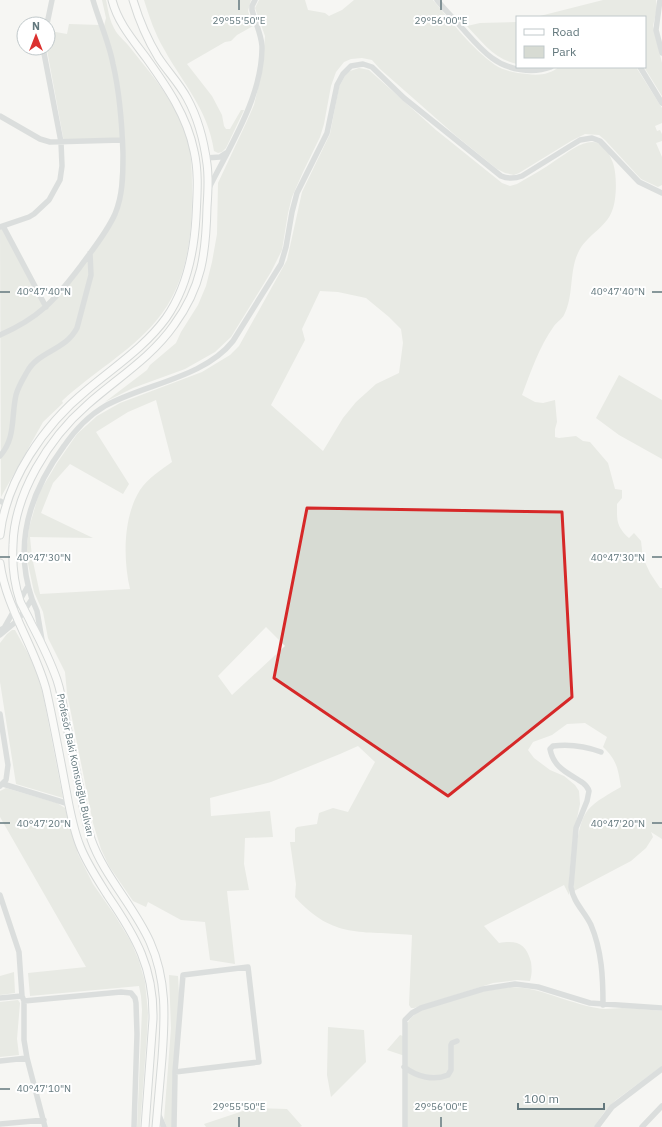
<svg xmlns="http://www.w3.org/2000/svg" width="662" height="1127" font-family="'IBM Plex Sans',sans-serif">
<rect width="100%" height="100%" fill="#f6f6f3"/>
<!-- green -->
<path fill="#d7dbd3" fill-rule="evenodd" d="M102,0H106C108,9 109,18 113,26C116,34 123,39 128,45C143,64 159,82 171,103C179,117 187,134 190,150C192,165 192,180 192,196C192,239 186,286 156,321C130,352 92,373 62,401L63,403L43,422L1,497L0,227L3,226L46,307L99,242L118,203L122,140L64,142L47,50L50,31L67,34L69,24L100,25L103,30L106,18Z
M144,0H251L248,11L253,26L237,35L231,41L225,42L187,64L212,96L222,115L224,126L226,129H230L241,110H244L226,148L222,152L218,153L214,151C208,109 183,84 164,49C155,34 149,16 144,0Z
M259,0H305L308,10L325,13L329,16L342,10L354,0H433C452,22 471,48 495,65C504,71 517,73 527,74C540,76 550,74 559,67H636L662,108V123L655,126L657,131L660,130L662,134V141L656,143L662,157V185L658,187L641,179L605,140L599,135L585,134L571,141L519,173L514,175L505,173L497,169L455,135L380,69L372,60L362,58L351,59L344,62L336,72L331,86L324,124L320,137L303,172L292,197L288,213L282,250L271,272L231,337L215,352L185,369L133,388L105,402L147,370L150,365L176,343L181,332L198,305L206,286L212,262L217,234L218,183L247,121L254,105L259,84L263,64L265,36L255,8Z
M603,0H656L657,8L653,26L662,63V96L644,67L645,17H536Z
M517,22V64C494,59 483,43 467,26L480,23Z
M359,68L369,70L436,130L502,183L510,186L517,184C530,176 544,169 556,160C577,146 600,126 613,163C617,175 617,199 612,211C606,228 585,236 578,253C569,272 574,296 564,315C562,319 557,322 554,326C539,347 531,371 522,395L535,402L543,403L555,400L557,422L555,429V437L559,438L576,436L583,441L590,442L608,463L615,489L622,490V498L617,504C617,520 616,526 629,538L634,533L641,541L643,558L650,573L660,588H662V839L651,832L653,837L646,848L631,861L574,891C574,871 575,825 588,810C595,801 611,793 621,787C618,769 617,760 603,747L607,737L585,723L567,724L552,735L533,742L528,750L534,758L550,770L564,776L575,785L579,791L580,804L573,837L569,880V895L564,885L484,926L499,943C518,940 526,944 531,962C532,969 532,974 530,981L517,980L493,983L414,1008H411L409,1005L412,935C361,930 334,940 295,897L296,884L290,842H295V829L297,827L317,824L319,813L333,808L348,812L375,762L358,746L340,754L271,782L210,798L211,816L270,811L273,837L245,838L244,864L249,890L227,891L235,964L210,960L205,922L181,920L148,902L146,907L133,901L109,866L101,849L93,823L67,693L65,672L48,638L43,612L34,592L27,559V545L29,528L39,493L57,463L77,434L97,416L120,403L202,372L230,355L239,346L287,260L302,192L330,134L339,87L347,72ZM320,291L338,292L366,298L389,317L401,329L403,343L399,373L376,384L356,402L343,418L323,451L271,405L305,340L302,329ZM156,400L172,462C161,470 148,478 140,490C123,517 123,559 130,589L40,594L32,557L30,537L93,538L41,513L53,483L70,464L123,494L129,484L96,432L128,412ZM266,627L285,646L232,695L218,676Z
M619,375L662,400V459L619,435L596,418Z
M12,630H15L31,659L38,676L43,695L63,798L16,784L0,682V643L7,634Z
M6,788L57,803L65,808L78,854L93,884L114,914L131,942L139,961L145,982L148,1013L147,1034L140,1127H137L142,1010L141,996L139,986L30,996L28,973L86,967L0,817V791Z
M14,972L15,993L0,995V976Z
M169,975L178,976L180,1010L174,1127H167L164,1120L171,1028Z
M510,987C540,987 567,1003 597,1008C605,1010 614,1008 622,1008C635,1008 649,1010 662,1011V1066L616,1100L605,1111L594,1127H405V1056L387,1050L400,1035L403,1036C407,1022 409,1018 421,1010L478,992Z
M18,1000L20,1003L17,1039L19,1055L0,1057V1002Z
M328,1027L364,1030L366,1062L331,1097L327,1075Z
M252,1108L287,1109L302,1126L300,1127H206L204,1124Z"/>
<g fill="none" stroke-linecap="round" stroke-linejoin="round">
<defs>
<path id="major" d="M133,0C139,20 147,39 158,57C167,71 179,83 187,98C198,118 204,141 207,164C209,178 208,193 207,207C206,253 202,287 174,325C151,358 116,379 87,405C49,438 14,494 13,545C12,563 14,583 20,601C23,608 28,616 31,623C41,642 50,660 57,680C61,692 63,704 65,717C70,741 75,766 80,790C83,806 86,823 91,839C104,876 134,906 150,942C167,980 165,1018 162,1058C160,1081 158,1104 156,1127
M0,535C6,480 44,425 87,390C114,367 145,347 166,318C187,288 194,253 196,217C197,195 199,173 194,151C187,116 167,87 147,59C133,40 118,23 112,0
M0,563C6,608 34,645 46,689C53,720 59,752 65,784C69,805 72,826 80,846C87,864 98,880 108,896C136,937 154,968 153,1019L145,1127"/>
</defs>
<!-- major casing -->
<use href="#major" stroke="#afb6b8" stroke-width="9"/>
<!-- minor -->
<path stroke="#bbc2c3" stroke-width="5.5" d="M437,0C445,10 454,19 462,28C471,38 481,50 492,58C508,70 532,74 551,67
M660,0L656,30L662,53
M47,24L52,0
M640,67L662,103
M0,116L40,139L50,142L122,140
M206,158L220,157L226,153
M209,188C230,146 263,95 262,46C261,33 255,22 252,10V6L255,0
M3,226L46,307
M0,227L29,217L34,214L49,200L60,180L62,166L61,142L43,48
M0,335C39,318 55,300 80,267C92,250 106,234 115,214C123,195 123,174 123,154C122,123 120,94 113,64C109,42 99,21 93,0
M0,456C16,438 11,417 16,395C18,387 23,379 27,372C38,351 65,351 77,328L91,275L90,253
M0,501L6,504
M32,599L37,611L42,640
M0,630L4,628L28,586
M0,635L18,620L32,599C13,543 30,492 64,446C75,430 88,416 105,406C144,384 204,378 233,341L281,264L286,247L292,212L297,193L327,133L337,85L343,74L351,66L363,64L372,67L404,98L501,176C508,179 514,179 522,176L580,140L592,138L600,141L639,182L662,193
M0,714L8,765L6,780L0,786
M601,752C585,746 569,744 553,746L550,749C555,776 584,776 589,791L587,801L576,828L571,887C573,902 585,912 591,925C602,951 603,978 603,1005
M3,784L69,804
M0,895L19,952L22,996L24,1001V1040L27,1058
M0,998L22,996
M24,1001L121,992L131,993L135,998L136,1003L137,1034L134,1127
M0,1061L27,1058L45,1127
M404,1067C417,1077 434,1081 448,1075L451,1070V1045L452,1043L457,1041
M158,1113L164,1127
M0,1124L44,1120
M174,1127L175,1076V1072L183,975L248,967L259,1062L175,1072
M405,1127V1020L412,1013L421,1008L483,989L515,984L538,987L590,1003L662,1008
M597,1127L612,1107L662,1069
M642,1127L662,1106"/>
<!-- major -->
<use href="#major" stroke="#fff" stroke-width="7"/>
</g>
<!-- marked area -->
<path d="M0 0H662V1127H0ZM307,508L562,512L572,697L448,796L274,678Z" fill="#f6f6f3" fill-opacity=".55" fill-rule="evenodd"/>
<path fill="none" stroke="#d62828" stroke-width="3" stroke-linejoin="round" d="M307,508L562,512L572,697L448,796L274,678Z"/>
<!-- ticks -->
<path fill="none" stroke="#63787d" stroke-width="1.5" d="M239,0V10M441,0V10M0,292H10M652,292H662M0,557H10M652,557H662M0,823H10M652,823H662M0,1089H10M239,1117V1127M441,1117V1127"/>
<g text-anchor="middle" stroke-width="4" stroke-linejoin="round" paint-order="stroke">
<!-- street labels -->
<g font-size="10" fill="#63787d" stroke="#fff">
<text transform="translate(76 765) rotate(78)" y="4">Profesör Baki Komsuoğlu Bulvarı</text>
</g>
</g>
<g font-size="10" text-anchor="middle" fill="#63787d" stroke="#fff" stroke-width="4" stroke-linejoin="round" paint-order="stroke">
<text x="239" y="24">29°55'50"E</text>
<text x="441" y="24">29°56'00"E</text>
<text x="44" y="295">40°47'40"N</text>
<text x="618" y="295">40°47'40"N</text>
<text x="44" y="561">40°47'30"N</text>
<text x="618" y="561">40°47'30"N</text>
<text x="44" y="827">40°47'20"N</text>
<text x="618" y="827">40°47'20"N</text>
<text x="44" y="1092">40°47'10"N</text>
<text x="239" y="1110">29°55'50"E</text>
<text x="441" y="1110">29°56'00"E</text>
</g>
<!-- legend -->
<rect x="516" y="16" width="130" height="52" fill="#ffffff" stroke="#c1c9cb"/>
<rect x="524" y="29" width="20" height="6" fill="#ffffff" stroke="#c1c9cb"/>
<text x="552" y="36" font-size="12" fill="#63787d">Road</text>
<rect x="524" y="46" width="20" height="12" fill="#d7dbd3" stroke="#c1c9cb"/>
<text x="552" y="56" font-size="12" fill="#63787d">Park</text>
<!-- north arrow -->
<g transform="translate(36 36)"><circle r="19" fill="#ffffff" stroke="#c1c9cb"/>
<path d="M0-3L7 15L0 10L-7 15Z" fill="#db312f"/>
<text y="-6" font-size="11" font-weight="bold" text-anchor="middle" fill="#63787d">N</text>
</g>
<!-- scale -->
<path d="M518 1103v6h86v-6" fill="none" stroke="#63787d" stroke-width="2"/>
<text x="524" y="1103" font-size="12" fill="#63787d" stroke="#ffffff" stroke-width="3" paint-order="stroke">100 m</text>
</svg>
